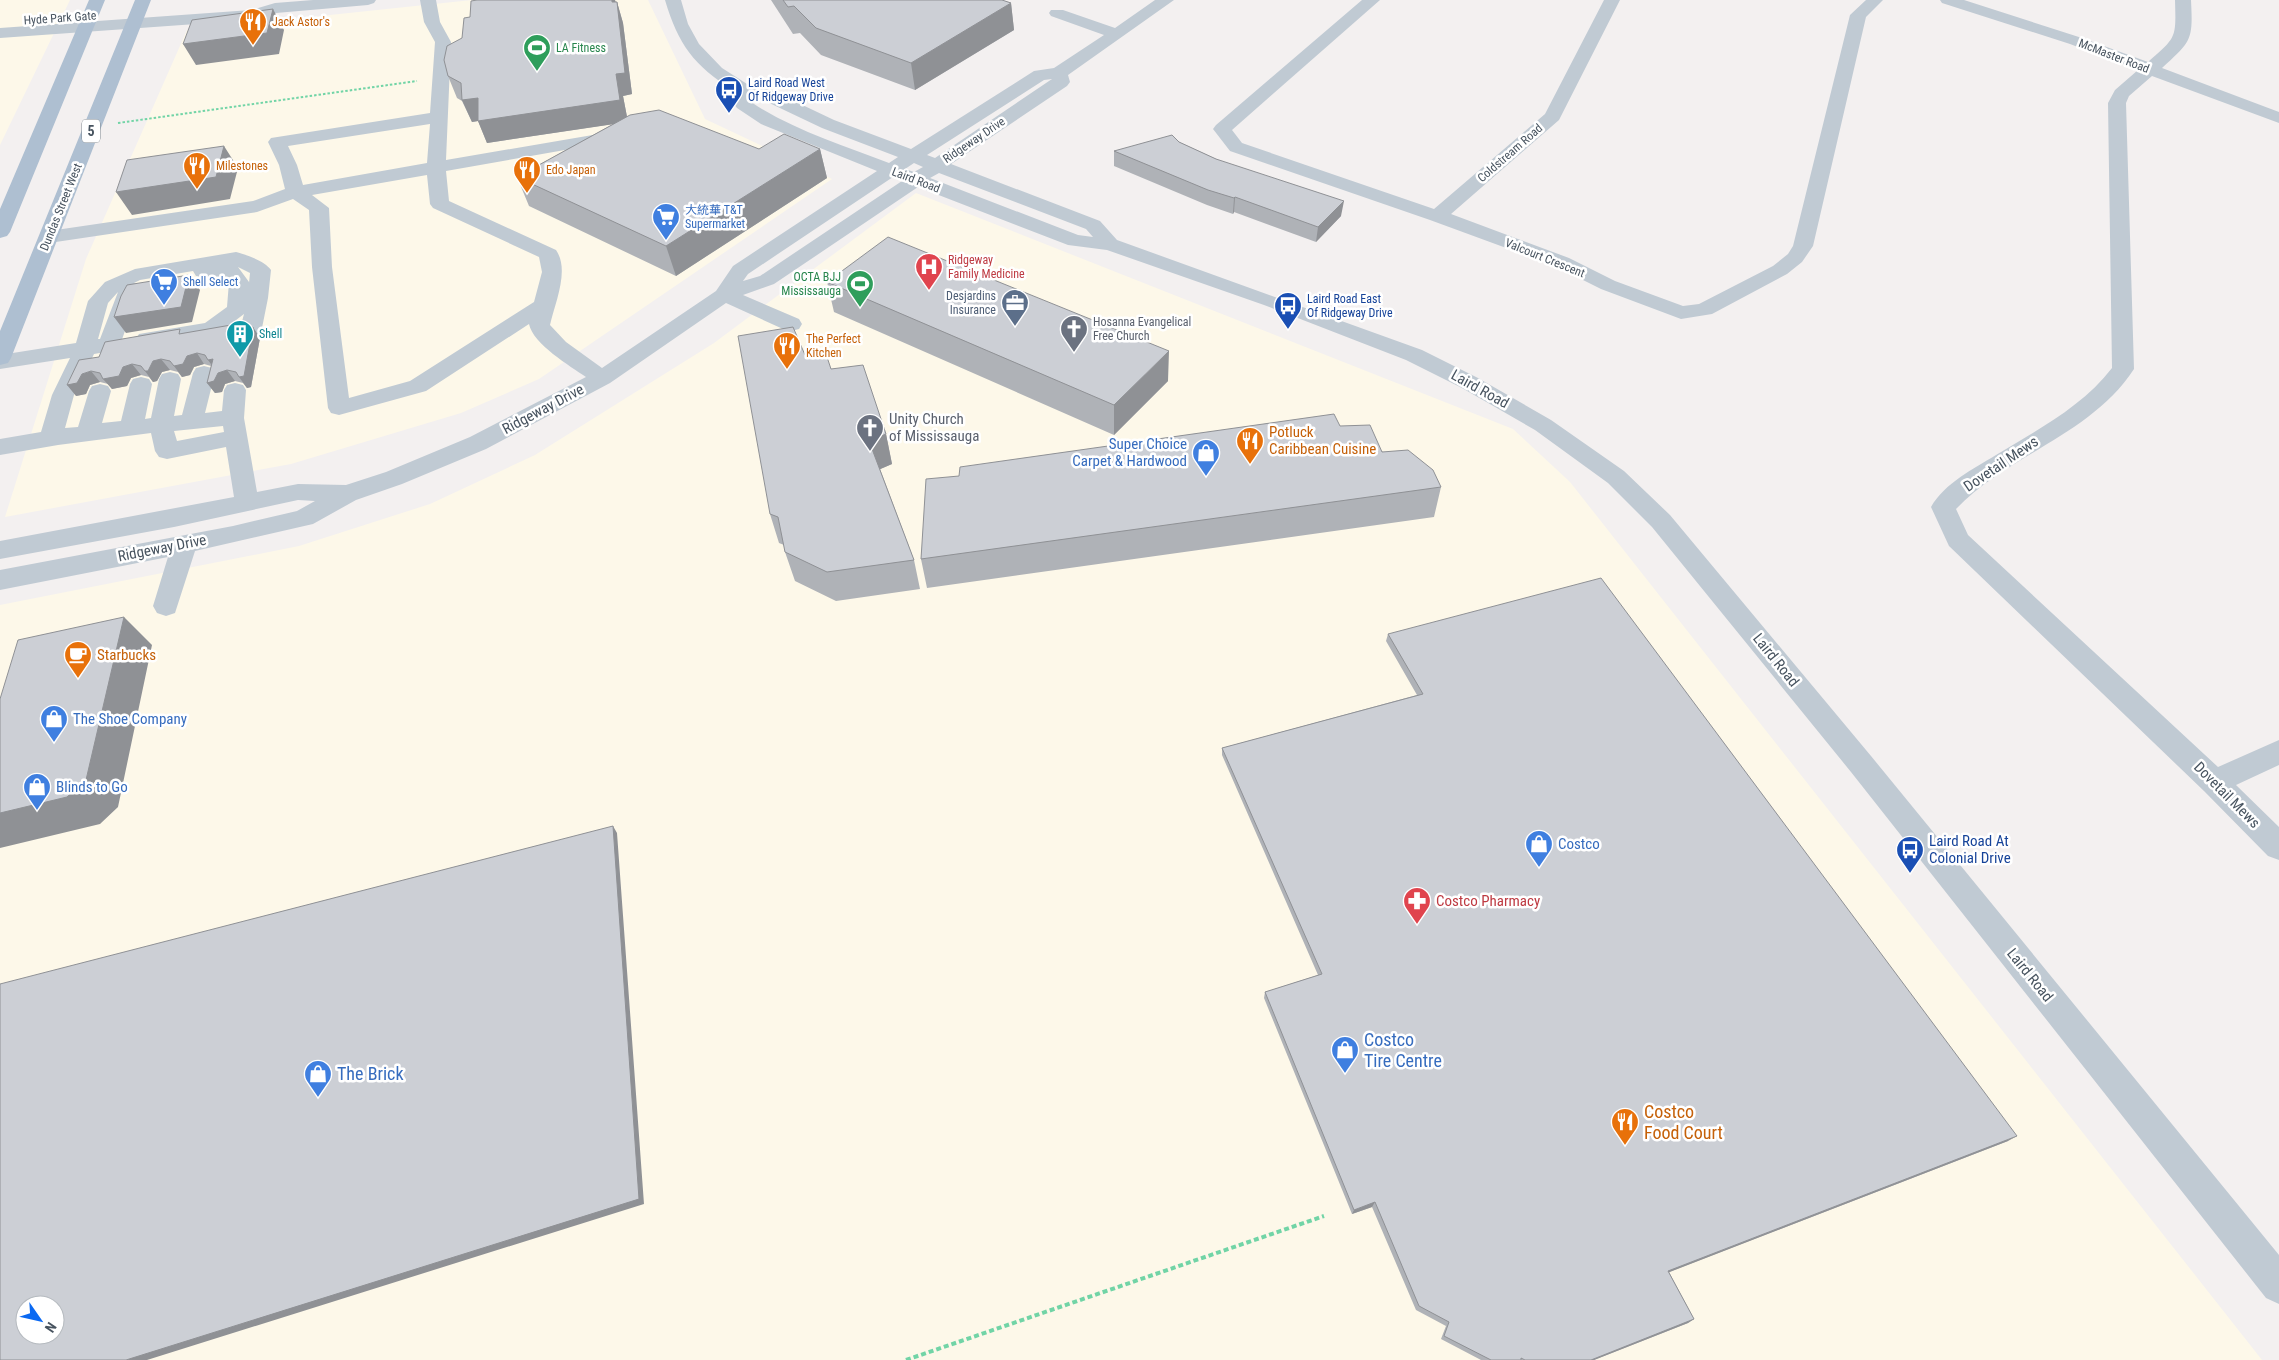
<svg xmlns="http://www.w3.org/2000/svg" width="2279" height="1360" font-family="'Roboto Condensed','Noto Sans SC',sans-serif">
<rect width="100%" height="100%" fill="#f3f0f0"/>
<!-- commercial -->
<path fill="#fdf8e9" fill-rule="evenodd" d="M0,0H70L0,145Z
M472,0H648L705,119L832,179L539,379L461,413L291,464L5,517L86,259L187,30Z
M916,193L1513,429L1570,482L2262,1360H0V605L299,546L430,504L535,455L714,343ZM25,1305H55V1335H25Z"/>
<g fill="none" stroke-linecap="round" stroke-linejoin="round">
<!-- path-far1 -->
<path stroke="#71d4a6" stroke-width="2" stroke-dasharray="2.5 2" stroke-linecap="butt" d="M118,123L417,81"/>
<!-- path -->
<path stroke="#71d4a6" stroke-width="4" stroke-dasharray="5 3" stroke-linecap="butt" d="M906,1360L1324,1216"/>
<!-- minor -->
<path fill="#c0cad3" fill-rule="evenodd" d="M313,0H376L374,3L368,5L276,13L252,20L0,38V28L251,10L275,3Z
M420,0H436L440,22L451,42L446,160L616,131L622,132L625,136L622,140L616,141L446,171L449,201L556,250C570,270 555,303 550,325L566,342L602,368L716,291L733,266L877,171L761,124L737,108L734,104L733,90C694,66 678,44 665,0H681L688,24L699,44L722,68L747,84L773,91L834,120L911,149L1034,71L1054,68L1104,35L1051,16L1049,13L1051,10H1063L1115,28L1155,0H1174L1068,75L1070,82L1067,86L951,164L1100,221L1117,240L1422,350L1478,378L1551,420L1624,471L1670,515L1871,756L2279,1255V1304L2266,1298L1851,772L1652,527L1608,483L1535,430L1462,388L1406,360L1264,305L1107,250L1068,245L918,187L774,284L743,295L799,319L802,324L799,329L791,331L783,329L726,303L610,383L486,449L402,484L356,500L313,524L195,551L175,613L166,616L157,613L153,606L168,557L0,590V570L233,526L297,511L315,501L298,500L174,527L0,559V541L234,497L226,447L167,459L159,457L155,451L151,433L58,445L0,455V439L41,432L52,395L70,358L0,369V355L76,343L88,301L105,282L135,269L236,252C247,255 265,261 271,270L268,298L261,333L258,338L250,340L242,338L239,333L244,314L219,333L147,346L139,344L136,339L139,334L205,323L227,307L229,282L225,277L203,278L196,276L193,271L140,280L134,283L140,285L143,289L137,297L120,345L117,350L94,354L74,395L65,428L78,427L89,391L92,386L100,384L108,386L111,391L102,423L121,421L130,384L133,379L141,377L149,379L152,384L145,419L151,418L159,379L162,374L170,372L178,374L181,379L174,416L182,415L193,373L196,368L204,366L212,368L215,373L205,413L222,411L224,390L227,385L235,383L243,385L246,390L244,418L257,492L298,484L346,485L386,472L470,437L586,377C570,366 533,344 529,324L426,391L339,415L331,413L328,408L312,267L309,210L293,199L257,212L49,243L42,241L39,237L42,233L49,231L253,201L285,189L279,165L268,142L271,138L430,113L435,42L424,22ZM1052,79L935,158L927,155L1044,80ZM751,96L761,99L822,128L898,157L889,163C843,145 793,130 751,102ZM430,124L427,163L303,185L297,165L288,146ZM914,163L923,167L914,172L905,169ZM939,173L1086,229L1093,237L1078,235L930,178ZM427,175L430,204L433,208L539,257L542,272L534,302L410,381L349,398L332,267L329,208L312,195ZM893,177L902,181L760,276L743,281L748,274ZM238,267L250,273L249,283V282ZM118,292L100,339H98L108,303ZM223,426L224,432L177,441L174,431Z
M1362,0H1380L1232,130L1242,143L1434,209L1545,114L1604,0H1620L1559,120L1451,214L1569,258L1615,281L1683,306L1699,304L1773,266L1788,254L1793,246L1850,15L1866,0H1883L1866,17L1813,246L1802,262L1787,274L1712,314L1681,319L1601,289L1555,266L1430,220L1230,151L1213,129L1216,125Z
M1940,0H1964L2082,38L2148,62C2177,37 2176,38 2175,0H2191C2193,40 2192,41 2162,68L2279,112V123L2152,76L2129,96L2126,103L2134,369C2091,435 2009,454 1956,509L1968,535L2218,767L2279,740V765L2236,785L2279,827V860L2268,856L2204,791L1949,546L1931,507C1945,483 1973,469 1996,455C2037,430 2082,407 2112,368L2108,103L2115,90L2138,70L2070,44L1942,3Z"/>
<!-- major -->
<path fill="#aebfd1" fill-rule="evenodd" d="M89,0H105L10,232L7,236L0,238V209Z
M135,0H151L11,358L8,363L0,365V331Z"/>
</g>
<!-- wall -->
<path fill="#afb2b7" d="M771,0H1002L1011,3L1014,30L915,90L821,55L800,33L793,34Z
M617,2L623,23L632,94L623,96L627,117L759,149H820L827,178L676,276L529,206L517,177L613,124L487,143L478,121L472,122L462,101L457,98L448,76L470,17Z
M1179,142L1341,216L1316,242L1234,212L1233,214L1207,205L1114,166V151Z
M827,282L1168,381L1114,435L834,312Z
M234,329L260,338L251,387L247,388L243,383L235,381L225,384L222,392L215,393L207,383L211,366L204,364L194,367L190,375L182,377L178,372L170,370L162,372L157,381L153,382L149,377L141,375L131,378L127,386L112,389L108,384L100,382L90,385L86,394L76,396L99,357L183,333Z
M805,355L831,369L886,434L892,464L880,469L914,560L920,589L836,601L795,581L785,552L784,545L779,543L770,514Z
M1340,426L1441,487L1434,517L927,588L921,559L959,476Z
M1388,634L2008,1141L1669,1272L1694,1319L1688,1323L1594,1360H1481L1441,1339L1446,1326L1416,1310L1372,1207L1352,1214L1264,998L1265,992L1318,975L1222,755V748L1417,695L1386,641Z"/>
<!-- shaded-wall -->
<path fill="#8f9195" d="M612,0H615L617,5V2L623,23L632,94L623,96L628,122L487,143L478,121L472,122L462,100L616,74Z
M1011,3L1014,30L915,90L911,63Z
M273,9L284,30L279,54L196,65L183,44Z
M224,146L238,168L230,199L132,215L116,192Z
M820,149L827,178L676,276L666,246Z
M1235,197L1234,212L1233,214L1234,198Z
M1344,201L1341,216L1316,242L1318,227Z
M189,275L200,290L192,322L126,333L114,317Z
M253,327L260,338L251,387L247,388L239,377Z
M1169,351L1168,381L1114,435V405Z
M197,353L204,364L194,367L190,375L182,377L174,366L187,356Z
M161,359L170,370L162,372L157,381L153,382L145,371L153,361Z
M213,359L216,371L208,360Z
M132,364L141,375L131,378L127,386L112,389L103,379L123,367Z
M227,370L235,381L225,384L222,392L215,393L207,383L218,373Z
M91,371L100,382L90,385L86,394L76,396L67,385L82,374Z
M886,434L892,464L876,471L869,441Z
M124,617L152,645L118,807L100,824L0,848V813Z
M613,826L617,833L644,1204L147,1360H126Z
M2017,1136L2008,1141L1662,1275L1668,1271Z
M1375,1202L1372,1207L1352,1214L1354,1210Z
M1694,1319L1688,1323L1594,1360H1591Z"/>
<!-- building -->
<path fill="#cccfd5" stroke="#8f9195" fill-rule="evenodd" d="M477,0H612V2H617L625,73L616,74L620,100L478,121V98L462,100L461,83L448,76L444,60L447,46L462,38L464,18L470,17L471,1Z
M783,0H1002L1011,3L911,63L816,28L794,6L788,7Z
M273,9L267,33L183,44L192,20Z
M659,110L759,149L784,134L820,149L666,246L517,177L630,115Z
M1172,135L1179,142L1216,159L1344,201L1318,227L1235,197L1234,198L1208,190L1114,151Z
M224,146L216,177L116,192L127,160Z
M888,237L1169,351L1114,405L827,282Z
M189,275L181,307L114,317L121,296L127,285Z
M231,325L234,329L242,331L253,327L244,376L239,377L236,372L227,370L218,373L214,381L207,383L213,359L208,360L205,355L197,353L187,356L183,364L174,366L170,361L161,359L153,361L148,371H145L141,366L132,364L123,367L119,376L103,379L100,373L91,371L82,374L77,383L67,385L79,360L99,357L105,342L180,329L179,334Z
M793,327L805,355L826,354L831,369L863,365L886,434L869,441L914,560L827,572L785,552L778,517L770,514L738,336Z
M1334,414L1340,426L1370,425L1382,452L1408,450L1433,470L1441,487L921,559L926,479L959,476L960,467Z
M1601,578L2017,1136L1668,1271L1694,1319L1591,1360H1525L1521,1358V1360H1491L1444,1336L1449,1322L1419,1306L1375,1202L1354,1210L1265,992L1322,974L1222,748L1423,694L1388,634Z
M124,617L86,780L67,797L0,813V699L18,640Z
M613,826L639,1199L126,1360H0V984ZM25,1305H55V1335H25Z"/>
<!-- icons -->
<defs>
<symbol id="restaurant-pin" viewBox="-11 -11 22 30"><path d="M0 17L-7.5 6A9.5 9.5 0 1 1 7.5 6Z" fill="#e8710a" stroke="#fff"/><path d="M-5-6h1v4h1v-4h1v4h1v-4h1v5L-1.5 .5V6h-2V.5L-5-1ZM5-6V6H3V1.5H1.5Q1.5-4 5-6Z" fill="#fff"/></symbol>
<symbol id="stadium-pin" viewBox="-11 -11 22 30"><path d="M0 17L-7.5 6A9.5 9.5 0 1 1 7.5 6Z" fill="#2e9e5b" stroke="#fff"/><path d="M0-5a6.5 5 0 1 0 0 10a6.5 5 0 1 0 0-10ZM-3.5-1.8h7v3.6h-7Z" fill="#fff"/></symbol>
<symbol id="bus-pin" viewBox="-11 -11 22 30"><path d="M0 17L-7.5 6A9.5 9.5 0 1 1 7.5 6Z" fill="#1a4fb4" stroke="#fff"/><path d="M-5-6H5V4H4V6H2V4H-2V6H-4V4H-5ZM-3.5-4V0h7V-4ZM-3.5 1.2v1.5H-2V1.2ZM2 1.2v1.5H3.5V1.2Z" fill="#fff"/></symbol>
<symbol id="supermarket-pin" viewBox="-11 -11 22 30"><path d="M0 17L-7.5 6A9.5 9.5 0 1 1 7.5 6Z" fill="#3f7fe0" stroke="#fff"/><path d="M-6-5.5h2.5l.6 2H6L4.5 2H-2.5L-4.4-4H-6ZM-1.5 3.2a1.3 1.3 0 1 0 .1 0ZM3 3.2a1.3 1.3 0 1 0 .1 0Z" fill="#fff"/></symbol>
<symbol id="hospital-pin" viewBox="-11 -11 22 30"><path d="M0 17L-7.5 6A9.5 9.5 0 1 1 7.5 6Z" fill="#e0444e" stroke="#fff"/><path d="M-5-5h3v3.5h4V-5h3V5h-3V1.5h-4V5h-3Z" fill="#fff"/></symbol>
<symbol id="office-pin" viewBox="-11 -11 22 30"><path d="M0 17L-7.5 6A9.5 9.5 0 1 1 7.5 6Z" fill="#5c6f8a" stroke="#fff"/><path d="M-6-3h4V-5.5h4V-3h4V5H-6ZM-1-4.5V-3h2v-1.5ZM-6 0V1H6V0Z" fill="#fff"/></symbol>
<symbol id="church-pin" viewBox="-11 -11 22 30"><path d="M0 17L-7.5 6A9.5 9.5 0 1 1 7.5 6Z" fill="#6b7280" stroke="#fff"/><path d="M-1.2-6h2.4v3.5h3.3v2.4h-3.3V6h-2.4V-.1h-3.3v-2.4h3.3Z" fill="#fff"/></symbol>
<symbol id="building-pin" viewBox="-11 -11 22 30"><path d="M0 17L-7.5 6A9.5 9.5 0 1 1 7.5 6Z" fill="#0f9aa8" stroke="#fff"/><path d="M-4-6H4V6H1V3H-1V6H-4ZM-2.5-4.3h1.7v1.8h-1.7ZM.8-4.3h1.7v1.8H.8ZM-2.5-1h1.7V.8h-1.7ZM.8-1h1.7V.8H.8Z" fill="#fff"/></symbol>
<symbol id="shop-pin" viewBox="-11 -11 22 30"><path d="M0 17L-7.5 6A9.5 9.5 0 1 1 7.5 6Z" fill="#3f7fe0" stroke="#fff"/><path d="M-5-2.5h2.3a2.7 3.5 0 0 1 5.4 0H5L5.5 6h-11ZM-1.5-2.5h3a1.5 2.3 0 0 0-3 0Z" fill="#fff"/></symbol>
<symbol id="cafe-pin" viewBox="-11 -11 22 30"><path d="M0 17L-7.5 6A9.5 9.5 0 1 1 7.5 6Z" fill="#e8710a" stroke="#fff"/><path d="M-5.5-4.5H6V0H3Q3 3.5 0 3.5H-2.5Q-5.5 3.5-5.5 0ZM3-3.2v2h1.7v-2ZM-6 4.5H4V6H-6Z" fill="#fff"/></symbol>
<symbol id="pharmacy-pin" viewBox="-11 -11 22 30"><path d="M0 17L-7.5 6A9.5 9.5 0 1 1 7.5 6Z" fill="#e0444e" stroke="#fff"/><path d="M-2-6h4v4h4v4h-4v4h-4v-4h-4v-4h4Z" fill="#fff"/></symbol>
</defs>
<g fill-rule="evenodd">
<use href="#restaurant-pin" x="237" y="6" width="32" height="43"/>
<use href="#stadium-pin" x="521" y="32" width="32" height="43"/>
<use href="#bus-pin" x="713" y="74" width="32" height="43"/>
<use href="#restaurant-pin" x="181" y="150" width="32" height="43"/>
<use href="#restaurant-pin" x="511" y="154" width="32" height="43"/>
<use href="#supermarket-pin" x="650" y="201" width="32" height="43"/>
<use href="#hospital-pin" x="913" y="251" width="32" height="43"/>
<use href="#supermarket-pin" x="148" y="266" width="32" height="43"/>
<use href="#stadium-pin" x="844" y="268" width="32" height="43"/>
<use href="#office-pin" x="999" y="287" width="32" height="43"/>
<use href="#bus-pin" x="1272" y="290" width="32" height="43"/>
<use href="#church-pin" x="1058" y="313" width="32" height="43"/>
<use href="#building-pin" x="224" y="318" width="32" height="43"/>
<use href="#restaurant-pin" x="771" y="330" width="32" height="43"/>
<use href="#church-pin" x="854" y="412" width="32" height="43"/>
<use href="#restaurant-pin" x="1234" y="425" width="32" height="43"/>
<use href="#shop-pin" x="1190" y="437" width="32" height="43"/>
<use href="#cafe-pin" x="62" y="639" width="32" height="43"/>
<use href="#shop-pin" x="38" y="703" width="32" height="43"/>
<use href="#shop-pin" x="21" y="771" width="32" height="43"/>
<use href="#shop-pin" x="1523" y="828" width="32" height="43"/>
<use href="#bus-pin" x="1894" y="834" width="32" height="43"/>
<use href="#pharmacy-pin" x="1401" y="885" width="32" height="43"/>
<use href="#shop-pin" x="1329" y="1034" width="32" height="43"/>
<use href="#shop-pin" x="302" y="1058" width="32" height="43"/>
<use href="#restaurant-pin" x="1609" y="1106" width="32" height="43"/>
</g>
<g text-anchor="middle" stroke-width="5" stroke-linejoin="round" paint-order="stroke">
<!-- far-street labels -->
<g font-size="12" fill="#47535f" stroke="#fff">
<text transform="translate(60 18) rotate(-4)" y="4">Hyde Park Gate</text>
<text transform="translate(2114 56) rotate(21)" y="4">McMaster Road</text>
<text transform="translate(974 140) rotate(-34)" y="4">Ridgeway Drive</text>
<text transform="translate(1510 153) rotate(-41)" y="4">Coldstream Road</text>
<text transform="translate(916 180) rotate(21)" y="4">Laird Road</text>
<text transform="translate(61 207) rotate(-68)" y="4">Dundas Street West</text>
<text transform="translate(1545 258) rotate(22)" y="4">Valcourt Crescent</text>
</g>
<!-- far-food labels -->
<g font-size="12" fill="#c56008" stroke="#fff" text-anchor="start">
<text x="272" y="26">Jack Astor's</text>
<text x="216" y="170">Milestones</text>
<text x="546" y="174">Edo Japan</text>
<text x="806" y="343">The Perfect<tspan x="806" dy="14">Kitchen</tspan></text>
</g>
<!-- far-leisure labels -->
<g font-size="12" fill="#27864d" stroke="#fff" text-anchor="start">
<text x="556" y="52">LA Fitness</text>
<text x="841" y="281" text-anchor="end">OCTA BJJ<tspan x="841" dy="14">Mississauga</tspan></text>
</g>
<!-- far-transit labels -->
<g font-size="12" fill="#164399" stroke="#fff" text-anchor="start">
<text x="748" y="87">Laird Road West<tspan x="748" dy="14">Of Ridgeway Drive</tspan></text>
<text x="1307" y="303">Laird Road East<tspan x="1307" dy="14">Of Ridgeway Drive</tspan></text>
</g>
<!-- far-shop labels -->
<g font-size="12" fill="#366cbe" stroke="#fff" text-anchor="start">
<text x="685" y="214">大統華 T&amp;T<tspan x="685" dy="14">Supermarket</tspan></text>
<text x="183" y="286">Shell Select</text>
</g>
<!-- far-health labels -->
<g font-size="12" fill="#be3a42" stroke="#fff" text-anchor="start">
<text x="948" y="264">Ridgeway<tspan x="948" dy="14">Family Medicine</tspan></text>
</g>
<!-- far-service labels -->
<g font-size="12" fill="#4e5e75" stroke="#fff" text-anchor="end">
<text x="996" y="300">Desjardins<tspan x="996" dy="14">Insurance</tspan></text>
</g>
<!-- far-worship labels -->
<g font-size="12" fill="#5b616d" stroke="#fff" text-anchor="start">
<text x="1093" y="326">Hosanna Evangelical<tspan x="1093" dy="14">Free Church</tspan></text>
</g>
<!-- far-culture labels -->
<g font-size="12" fill="#0d838f" stroke="#fff" text-anchor="start">
<text x="259" y="338">Shell</text>
</g>
<!-- shield labels -->
<rect fill="#fff" stroke="#7e878f" stroke-width="1" x="82" y="119.5" width="18" height="23" rx="4"/>
<g font-size="14" font-weight="bold" fill="#47535f">
<text x="91" y="136">5</text>
</g>
<!-- street labels -->
<g font-size="15" fill="#47535f" stroke="#fff">
<text transform="translate(1480 389) rotate(29)" y="5">Laird Road</text>
<text transform="translate(543 409) rotate(-28)" y="5">Ridgeway Drive</text>
<text transform="translate(2001 464) rotate(-34)" y="5">Dovetail Mews</text>
<text transform="translate(162 548) rotate(-11)" y="5">Ridgeway Drive</text>
<text transform="translate(1776 660) rotate(51)" y="5">Laird Road</text>
<text transform="translate(2227 795) rotate(45)" y="5">Dovetail Mews</text>
<text transform="translate(2030 975) rotate(51)" y="5">Laird Road</text>
</g>
<!-- worship labels -->
<g font-size="15" fill="#5b616d" stroke="#fff" text-anchor="start">
<text x="889" y="424">Unity Church<tspan x="889" dy="17">of Mississauga</tspan></text>
</g>
<!-- food labels -->
<g font-size="15" fill="#c56008" stroke="#fff" text-anchor="start">
<text x="1269" y="437">Potluck<tspan x="1269" dy="17">Caribbean Cuisine</tspan></text>
<text x="97" y="660">Starbucks</text>
</g>
<!-- shop labels -->
<g font-size="15" fill="#366cbe" stroke="#fff" text-anchor="start">
<text x="1187" y="449" text-anchor="end">Super Choice<tspan x="1187" dy="17">Carpet &amp; Hardwood</tspan></text>
<text x="73" y="724">The Shoe Company</text>
<text x="56" y="792">Blinds to Go</text>
<text x="1558" y="849">Costco</text>
</g>
<!-- transit labels -->
<g font-size="15" fill="#164399" stroke="#fff" text-anchor="start">
<text x="1929" y="846">Laird Road At<tspan x="1929" dy="17">Colonial Drive</tspan></text>
</g>
<!-- health labels -->
<g font-size="15" fill="#be3a42" stroke="#fff" text-anchor="start">
<text x="1436" y="906">Costco Pharmacy</text>
</g>
<!-- near-shop labels -->
<g font-size="18" fill="#366cbe" stroke="#fff" text-anchor="start">
<text x="1364" y="1046">Costco<tspan x="1364" dy="21">Tire Centre</tspan></text>
<text x="337" y="1080">The Brick</text>
</g>
<!-- near-food labels -->
<g font-size="18" fill="#c56008" stroke="#fff" text-anchor="start">
<text x="1644" y="1118">Costco<tspan x="1644" dy="21">Food Court</tspan></text>
</g>
</g>
<!-- north arrow -->
<g transform="translate(40 1320) rotate(124)"><circle r="24" fill="#ffffff" stroke="#b5babf"/>
<path d="M0-4L9 19L0 12L-9 19Z" fill="#0b69f2"/>
<text y="-8" font-size="14" font-weight="bold" text-anchor="middle" fill="#47535f">N</text>
</g>
</svg>
